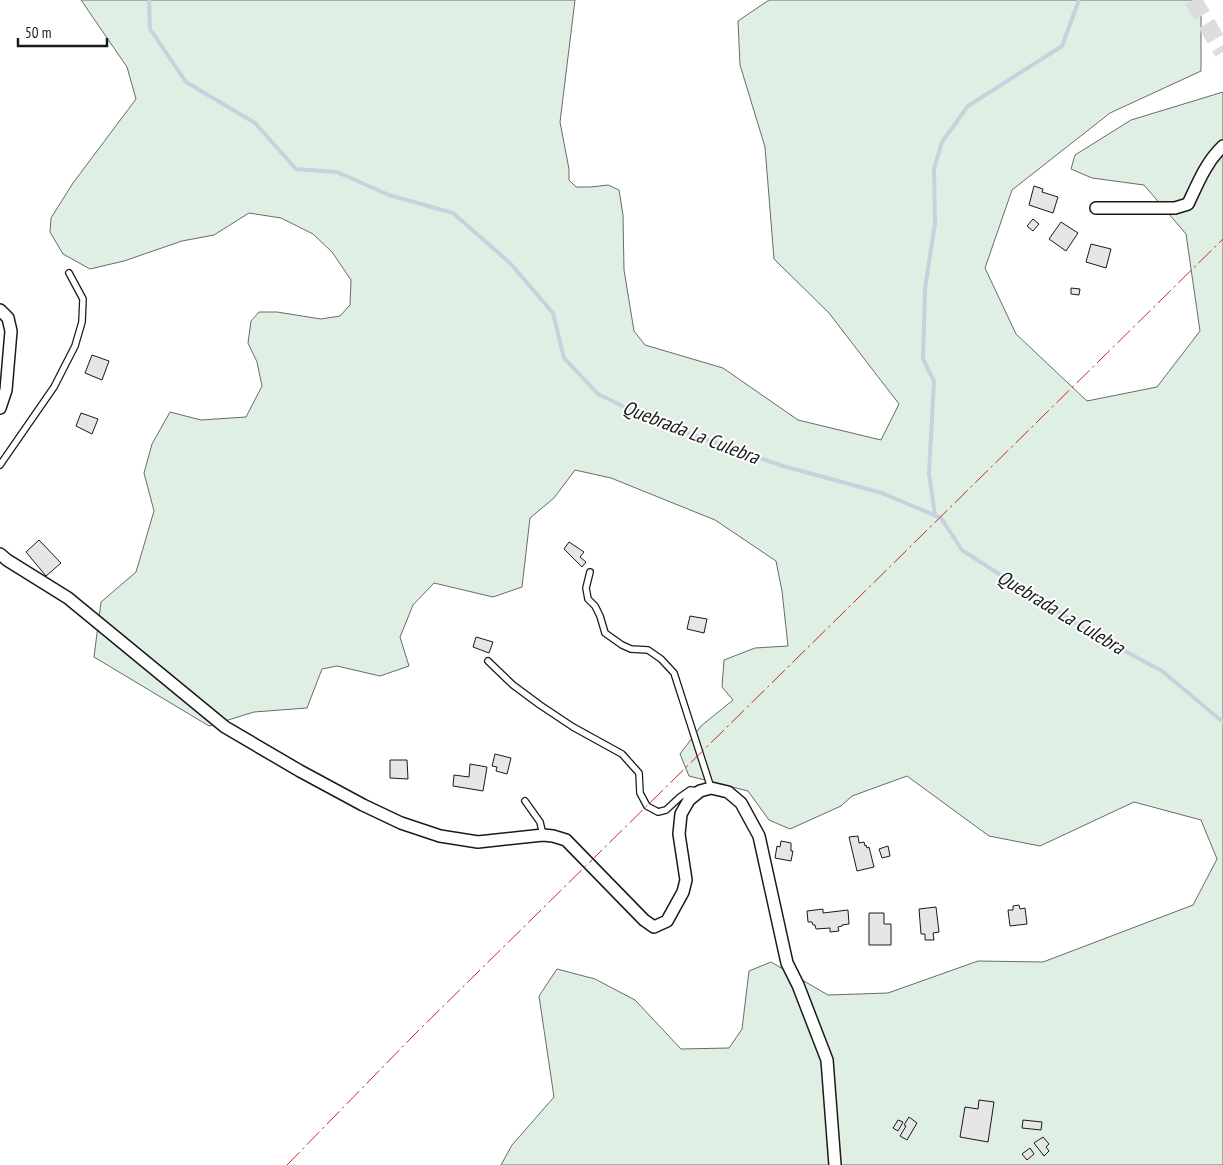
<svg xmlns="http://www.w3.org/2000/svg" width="1223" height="1165" font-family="'PT Sans Narrow',sans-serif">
<rect width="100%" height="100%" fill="#fff"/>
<!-- green -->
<path fill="#e0efe3" stroke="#6a6a6a" d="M81,0H575L560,122L569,169V180L576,187H591L608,185L619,190L623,215L624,270L634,331L645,345L723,368L798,420L881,440L899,404L829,313L774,259L765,147L740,65L738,21L769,0H1201V71L1110,113L1012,190L985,268L1016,334L1087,401L1157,387L1200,331L1186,234L1144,185L1092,178L1071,169L1075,155L1131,120L1223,92V1165H501L512,1145L554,1097L539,996L557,969L595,979L635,1000L681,1049L729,1048L742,1029L749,971L771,962L828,995L888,993L978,961L1043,962L1193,905L1217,859L1201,820L1134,802L1040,846L989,836L907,776L852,796L841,806L790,829L769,820L748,791L689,776L680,754L701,726L733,700L722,687L724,660L755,648L788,646L782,591L776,561L715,520L611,478L575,470L554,498L530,518L522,587L493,597L434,583L413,605L400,637L409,666L380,676L337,666L322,669L307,708L254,712L209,726L94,657L101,602L136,572L154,511L144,473L152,444L170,412L201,420L246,417L262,386L257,362L248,343L251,321L259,312H277L321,319L340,316L350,305L351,280L332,252L313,234L281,218L249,213L214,235L182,241L124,261L90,269L63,254L50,232L51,218L73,183L136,99L127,67Z"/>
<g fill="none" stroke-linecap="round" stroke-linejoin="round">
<!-- stream -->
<path stroke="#c6d2dc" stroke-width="4" d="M149,0L150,29L186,82L255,123L296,169L337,172L389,195L453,213L510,263L553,313L564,358L598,394L655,422L783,466L882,493L941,518L962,550L1086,630L1162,671L1223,722
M935,516L929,473L934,381L923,359L925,289L935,223L934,169L942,142L968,106L1062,46L1079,0"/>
</g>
<!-- building -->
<path fill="#e6e6e6" stroke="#1a1a1a" d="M1034,186L1043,189L1042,192L1058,197L1053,213L1029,205Z
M1033,219L1039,224L1033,231L1027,226Z
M1061,222L1078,233L1066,251L1049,239Z
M1091,244L1111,249L1106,268L1086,262Z
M1071,288L1080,289L1079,295L1071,294Z
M92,355L109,361L102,380L85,373Z
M81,413L98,419L92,434L76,426Z
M39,540L61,563L46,576L26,552Z
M569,542L584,552L580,557L586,562L582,567L564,549Z
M690,616L707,619L704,633L687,629Z
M476,637L493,642L489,653L473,647Z
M495,754L511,758L507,774L496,771L497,767L492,766Z
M390,760H407L408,779L390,778Z
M470,764L487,767L483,791L453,786L454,775L469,777Z
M858,836L859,843L864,842L865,846L866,845L867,848L869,847L874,867L857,871L849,837Z
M781,841L791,843V851H793L791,861L775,858L777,846L780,847Z
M888,846L890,856L882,858L879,849Z
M1019,905L1020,909L1025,908L1027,924L1010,926L1008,910H1013V906Z
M936,907L939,932L933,933L934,940H925V934H921L919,909Z
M823,909V913L848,910L849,924L842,925V926L838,927L839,931L830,932V928L816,929L815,925H813L812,922H808L807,911Z
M869,913H884V924H891V945H869Z
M979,1100L994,1102L988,1142L960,1137L965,1107L978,1109Z
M909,1117L917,1123L907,1140L900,1136L906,1126L904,1125Z
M898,1120L903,1122L898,1131L893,1128Z
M1023,1120L1042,1122L1041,1130L1022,1128Z
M1043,1137L1049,1144L1046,1147L1049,1151L1044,1156L1034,1143Z
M1030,1148L1034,1154L1027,1160L1022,1154Z"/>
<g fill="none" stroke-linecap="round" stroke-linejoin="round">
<!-- trunk-tunnel -->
<path stroke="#ddd" stroke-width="18" stroke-dasharray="18 9" stroke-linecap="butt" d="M1193,0L1223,52"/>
<defs>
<path id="service" d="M0,465L54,387L75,346L82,322L83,299L69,273
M590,572L586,588L588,599L595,606L600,616L605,633L622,645L631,649L648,650L661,659L674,673L711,788
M488,661L513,685L540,705L573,727L622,754L639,773L640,793L647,806L658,812L666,810L680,797L690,790L700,791
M525,801L540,822L543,835"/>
<path id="minor" d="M1096,208H1175L1188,204C1198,183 1206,162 1223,146
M0,310L8,318L11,331L6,390L0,408
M0,554L7,560L68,598L225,727L300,771L363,805L401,823L440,836L478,842L543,835L553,836L566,840L644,920L654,927L667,921L683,892L686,880L679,834L681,814L689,800L700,791L711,788L728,792L741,803L759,836L787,963L798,985L827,1060L835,1165"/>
</defs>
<!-- service casing -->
<use href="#service" stroke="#1a1a1a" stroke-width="8"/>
<!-- minor casing -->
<use href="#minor" stroke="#1a1a1a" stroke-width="14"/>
<!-- service -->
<use href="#service" stroke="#fff" stroke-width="5.5"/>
<!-- minor -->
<use href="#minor" stroke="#fff" stroke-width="11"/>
<!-- power -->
<path stroke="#c62828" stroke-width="1" stroke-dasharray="18 4 2.5 4" stroke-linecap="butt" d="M287,1165L415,1034L1223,239"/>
</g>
<g text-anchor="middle" stroke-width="4" stroke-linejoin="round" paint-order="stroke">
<!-- water labels -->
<g font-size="20" font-style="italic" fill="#1a1a1a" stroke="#fff">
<text transform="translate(691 432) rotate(21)" y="7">Quebrada La Culebra</text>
<text transform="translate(1061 612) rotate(31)" y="7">Quebrada La Culebra</text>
</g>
</g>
<!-- scale -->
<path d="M18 38v8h89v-8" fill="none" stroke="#1a1a1a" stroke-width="2.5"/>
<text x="25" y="38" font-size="15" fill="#1a1a1a" stroke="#ffffff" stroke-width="4" paint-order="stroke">50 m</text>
</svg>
